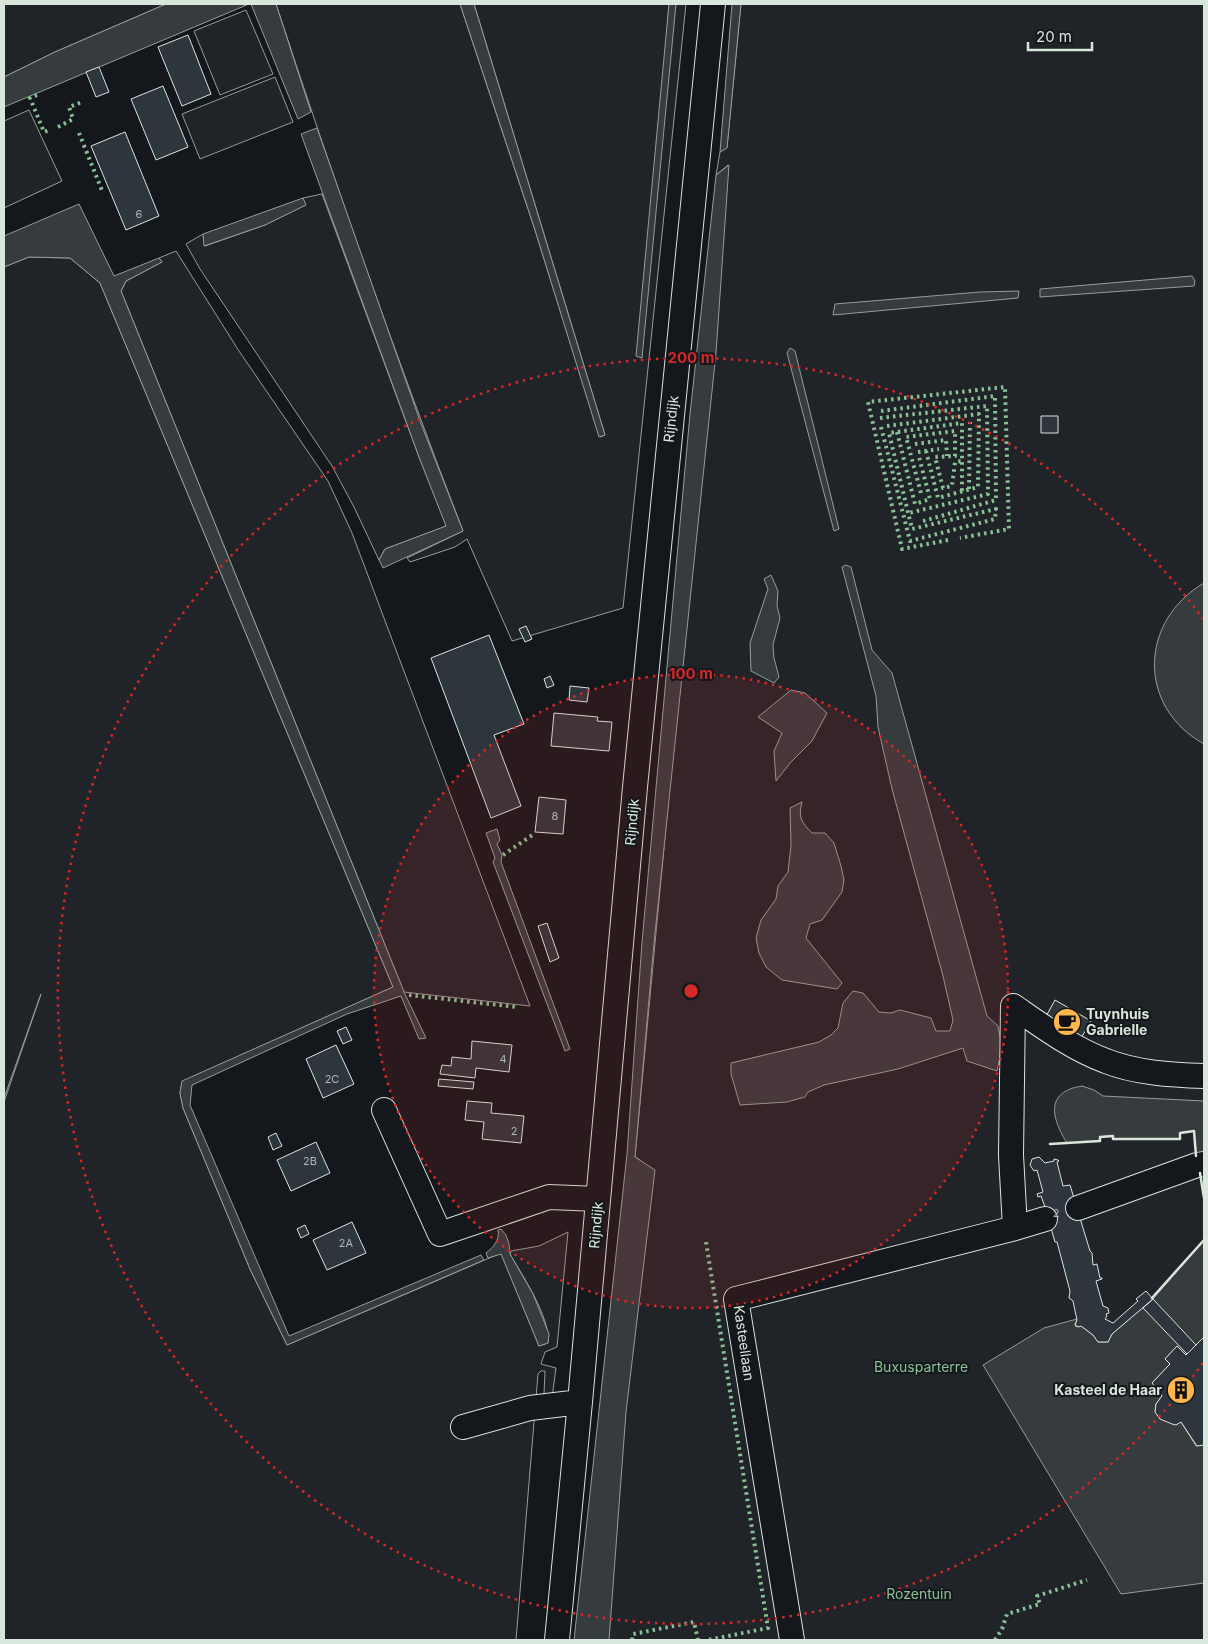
<svg xmlns="http://www.w3.org/2000/svg" width="1208" height="1644" font-family="Inter,sans-serif">
<rect width="100%" height="100%" fill="#14181c"/>
<!-- green -->
<path fill="#202428" stroke="#939e99" d="M4,4H166L55,52L4,77Z
M276,4H460L535,230L600,437L605,435L474,4H669L666,45L676,4H686L623,608L512,641L467,539L455,547L410,562L407,558L463,531C396,357 334,181 276,4Z
M741,4H1204V1640H591L640,1160L635,1157L728,165L716,175L720,152L727,147Z
M246,10L273,74L220,95L194,31Z
M275,77L293,122L200,159L182,114Z
M29,110L62,181L4,208V121Z
M322,194L419,457L447,526L385,549L379,560L354,507L332,466L200,269L186,244L203,234L205,246L265,225L305,205L303,198Z
M176,251L239,351L328,481L352,533L530,1006L404,992L121,291L126,281L162,262L159,258Z
M29,257L70,258L100,283L393,987L182,1082L180,1093L183,1108L250,1269L287,1345L501,1253L539,1346L548,1343C551,1318 522,1275 510,1254L511,1251L539,1246L568,1232L557,1347L545,1352L541,1364L556,1368L552,1398L545,1399L544,1394L545,1371H541L538,1374L516,1640H4V1102L41,994L4,1098V267Z"/>
<!-- water -->
<path fill="#363b3e" stroke="#939e99" d="M166,4H249L4,107V77L55,52Z
M251,4H276L311,112L298,119Z
M460,4H474L605,435L599,437L535,230Z
M669,4H676L642,358L636,356Z
M732,4H741L727,148L720,152Z
M317,128L420,421L463,531L383,568L379,560L385,549L446,526L419,457L301,134Z
M729,165L716,353L654,943L635,1157L655,1170L626,1412L609,1640H574L627,1154L642,942L690,414L716,175Z
M303,198L306,205L265,225L204,246L203,234Z
M79,204L114,276L159,258L162,262L126,281L121,291L404,992L426,1038L419,1039L401,996L347,1014L192,1085L190,1105L289,1336L481,1255L484,1260L287,1345L250,1269L183,1108L180,1093L182,1081L393,987L100,283L70,258L29,257L4,267V236Z
M1192,276L1195,281L1194,286L1040,297V289Z
M1019,291L1018,298L833,315L835,304L980,292Z
M790,348L795,351L839,529L834,531L787,353Z
M846,565L851,567L872,650L892,673L987,1016L998,1026L1002,1047L997,1071L967,1061L963,1048L898,1069L824,1085L808,1092L805,1097L787,1102L740,1105L731,1074V1063L819,1042L831,1035L838,1028L843,1003L853,991L863,993L879,1012L891,1013L900,1010L931,1018L936,1031H950L953,1020L943,976L892,789L878,727L876,696L842,567Z
M771,575L778,591L777,606L780,618L773,645L774,658L779,677L774,683L751,671L750,643L768,589L764,579Z
M1204,583V744C1137,707 1139,621 1204,583Z
M791,690L805,693L827,713L812,741L791,762L776,781L774,751L782,733L758,717Z
M802,802C798,817 801,822 812,833H825L834,843L841,866L844,880L842,892L822,920L810,924L806,938L842,983L837,989L782,980L766,967L759,953L756,938L761,920L776,899L778,886L788,872L791,845L790,808Z
M497,829L500,840L497,844L502,855L501,862L570,1049L565,1051L493,862L495,858L486,833Z
M1082,1086L1094,1090L1103,1096L1204,1101V1157L1197,1159L1194,1131L1180,1133V1139H1113V1136L1100,1137V1141L1067,1143C1052,1119 1044,1092 1082,1086Z
M501,1229L506,1235L509,1244L510,1254L533,1294L549,1334L548,1343L539,1346L501,1254L488,1258L486,1253C493,1248 500,1240 498,1230Z
M1204,1240V1337L1186,1355L1177,1346L1165,1359L1170,1364L1152,1383L1162,1396L1156,1404L1155,1412C1163,1418 1171,1427 1181,1422L1196,1446L1204,1445V1583L1121,1594L983,1365L1044,1328L1077,1319L1075,1324L1076,1327L1081,1326L1093,1335L1098,1342H1108L1112,1334L1153,1299Z"/>
<!-- building -->
<path fill="#2c363c" stroke="#d8e6dc" d="M188,35L211,94L182,106L158,47Z
M99,67L109,92L96,97L86,72Z
M163,86L188,147L156,160L131,99Z
M125,132L159,216L126,230L91,146Z
M1041,416H1058V433H1041Z
M526,626L532,639L525,642L519,629Z
M489,635L524,724L494,735L521,806L491,818L431,658Z
M550,676L554,685L547,688L544,679Z
M570,686L589,688L587,702L569,700Z
M554,713L598,717L597,721L612,722L609,751L551,746Z
M539,797L566,800L563,834L535,832Z
M547,923L559,958L550,962L538,926Z
M1055,1000L1091,1021L1080,1040L1044,1020Z
M346,1027L352,1040L343,1044L337,1031Z
M472,1041L512,1045L509,1072L476,1068L475,1078L440,1074L442,1065L451,1066L452,1057L471,1059Z
M336,1045L354,1084L323,1098L306,1059Z
M439,1079L474,1082L473,1089L438,1086Z
M467,1101L492,1103L491,1113L524,1116L521,1143L482,1139L484,1122L465,1120Z
M276,1133L282,1146L273,1150L268,1137Z
M316,1142L330,1173L291,1191L277,1160Z
M1039,1157L1045,1163L1054,1161V1159L1058,1160L1059,1161L1057,1162L1063,1186L1070,1185L1090,1251L1092,1253L1093,1265L1097,1264L1100,1278H1102V1279L1096,1281L1103,1306L1108,1308L1109,1313L1106,1314L1107,1316L1105,1319L1113,1323L1138,1301L1136,1299L1146,1291L1153,1299L1112,1334L1108,1342H1098L1093,1335L1081,1326L1079,1327L1075,1325L1077,1320L1073,1301L1069,1298L1070,1291L1057,1242H1055L1051,1228L1041,1208L1045,1207L1041,1196L1038,1197L1037,1194L1043,1192L1037,1170L1034,1171L1030,1165L1032,1159Z
M352,1222L366,1253L327,1270L313,1240Z
M305,1225L309,1234L301,1238L297,1229Z
M1153,1299L1196,1345L1187,1354L1143,1308Z
M1204,1337V1445L1197,1446L1181,1422L1176,1425L1172,1424L1160,1419L1155,1412L1156,1404L1162,1396L1152,1383L1170,1364L1165,1359L1177,1346L1186,1355Z"/>
<g fill="none" stroke-linecap="round" stroke-linejoin="round">
<defs>
<path id="minor" d="M384,1110L440,1234L549,1197L598,1199
M1078,1208L1197,1165L1204,1164
M1015,1228L1011,1155L1013,1006C1042,1026 1073,1049 1106,1061C1136,1073 1172,1075 1204,1076
M463,1427L530,1408L580,1402
M557,1640L580,1402L635,787L713,4
M792,1640L736,1299L1015,1228L1045,1219"/>
</defs>
<!-- minor casing -->
<use href="#minor" stroke="#d8e6dc" stroke-width="26"/>
<!-- minor -->
<use href="#minor" stroke="#14181c" stroke-width="24"/>
<!-- hedge -->
<path stroke="#8ac095" stroke-width="4" stroke-dasharray="2.5 4" stroke-linecap="butt" d="M37,95L30,98L44,132L51,129
M58,127L73,119L69,107L82,102
M79,133L103,193
M881,411L995,396L996,500L920,522
M880,418L987,406L988,494L909,513
M887,426L979,414L978,487L938,498L926,451
M881,427L910,541L995,519L996,509L912,529L889,433L962,423V492
M897,432L915,504L930,499L919,457
M915,444L946,440L947,456
M918,452L939,449
M969,489L970,422
M921,493L906,437L955,431V456L935,457L943,488L952,486L955,462L962,461
M948,540L902,549L868,402L1005,387L1009,529L960,538
M503,855L534,834
M409,995L517,1007
M706,1242L768,1628L708,1640
M632,1640L633,1634L694,1622L698,1640
M995,1640L1002,1629L1007,1614L1040,1604L1037,1596L1087,1580"/>
<!-- wall -->
<path stroke="#d8e6dc" stroke-width="2.5" d="M1050,1144L1100,1141V1137L1113,1136V1139H1180V1133L1194,1131L1196,1156
M1200,1173L1204,1198
M1152,1298L1204,1240"/>
</g>
<!-- distance rings -->
<circle cx="691" cy="991" r="317" fill="#d62828" fill-opacity=".12"/>
<g fill="none" stroke="#d62828" stroke-width="2.5" stroke-dasharray="2.5 5">
<circle cx="691" cy="991" r="317"/>
<path d="M1203 1363A633 633 0 1 1 1203 619"/>
</g>
<!-- icons -->
<defs>
<symbol id="cafe-disc" viewBox="-11 -11 22 22"><circle r="9.5" fill="#ffb74d" stroke="#14181c"/><path d="M-5.5-4.5H6V0H3Q3 3.5 0 3.5H-2.5Q-5.5 3.5-5.5 0ZM3-3.2v2h1.7v-2ZM-6 4.5H4V6H-6Z" fill="#111"/></symbol>
<symbol id="building-disc" viewBox="-11 -11 22 22"><circle r="9.5" fill="#ffb74d" stroke="#14181c"/><path d="M-4-6H4V6H1V3H-1V6H-4ZM-2.5-4.3h1.7v1.8h-1.7ZM.8-4.3h1.7v1.8H.8ZM-2.5-1h1.7V.8h-1.7ZM.8-1h1.7V.8H.8Z" fill="#111"/></symbol>
</defs>
<g fill-rule="evenodd">
<use href="#cafe-disc" x="1051" y="1006" width="32" height="32"/>
<use href="#building-disc" x="1165" y="1374" width="32" height="32"/>
</g>
<g text-anchor="middle" stroke-width="4" stroke-linejoin="round" paint-order="stroke">
<!-- number labels -->
<g font-size="11" fill="#adbab4">
<text x="139" y="218">6</text>
<text x="555" y="820">8</text>
<text x="503" y="1063">4</text>
<text x="332" y="1083">2C</text>
<text x="514" y="1135">2</text>
<text x="310" y="1165">2B</text>
<text x="1056" y="1217">2</text>
<text x="346" y="1247">2A</text>
</g>
<!-- street labels -->
<g font-size="14" fill="#d8e6dc" stroke="#14181c">
<text transform="translate(671 419) rotate(-84)" y="5">Rijndijk</text>
<text transform="translate(632 822) rotate(-85)" y="5">Rijndijk</text>
<text transform="translate(596 1225) rotate(-85)" y="5">Rijndijk</text>
<text transform="translate(744 1343) rotate(82)" y="5">Kasteellaan</text>
</g>
<!-- poi labels -->
<g font-size="14" font-weight="bold" fill="#d8e6dc" stroke="#14181c" text-anchor="start">
<text x="1086" y="1019">Tuynhuis<tspan x="1086" dy="16">Gabrielle</tspan></text>
<text x="1162" y="1395" text-anchor="end">Kasteel de Haar</text>
</g>
<!-- park labels -->
<g font-size="14" fill="#8ac095" stroke="#14181c">
<text x="921" y="1372">Buxusparterre</text>
<text x="919" y="1599">Rozentuin</text>
</g>
</g>
<circle cx="691" cy="991" r="8" fill="#d62828" stroke="#14181c" stroke-width="2.5"/>
<g font-size="15" text-anchor="middle" font-weight="bold" fill="#d62828" stroke="#14181c" stroke-width="4" stroke-linejoin="round" paint-order="stroke">
<text x="691" y="363">200 m</text>
<text x="691" y="679">100 m</text>
</g>
<!-- border -->
<rect width="1208" height="1644" fill="none" stroke="#d8e6dc" stroke-width="10"/>
<!-- scale -->
<path d="M1028 42v8h64v-8" fill="none" stroke="#d8e6dc" stroke-width="2.5"/>
<text x="1036" y="42" font-size="15" fill="#d8e6dc" stroke="#14181c" stroke-width="4" paint-order="stroke">20 m</text>
</svg>
